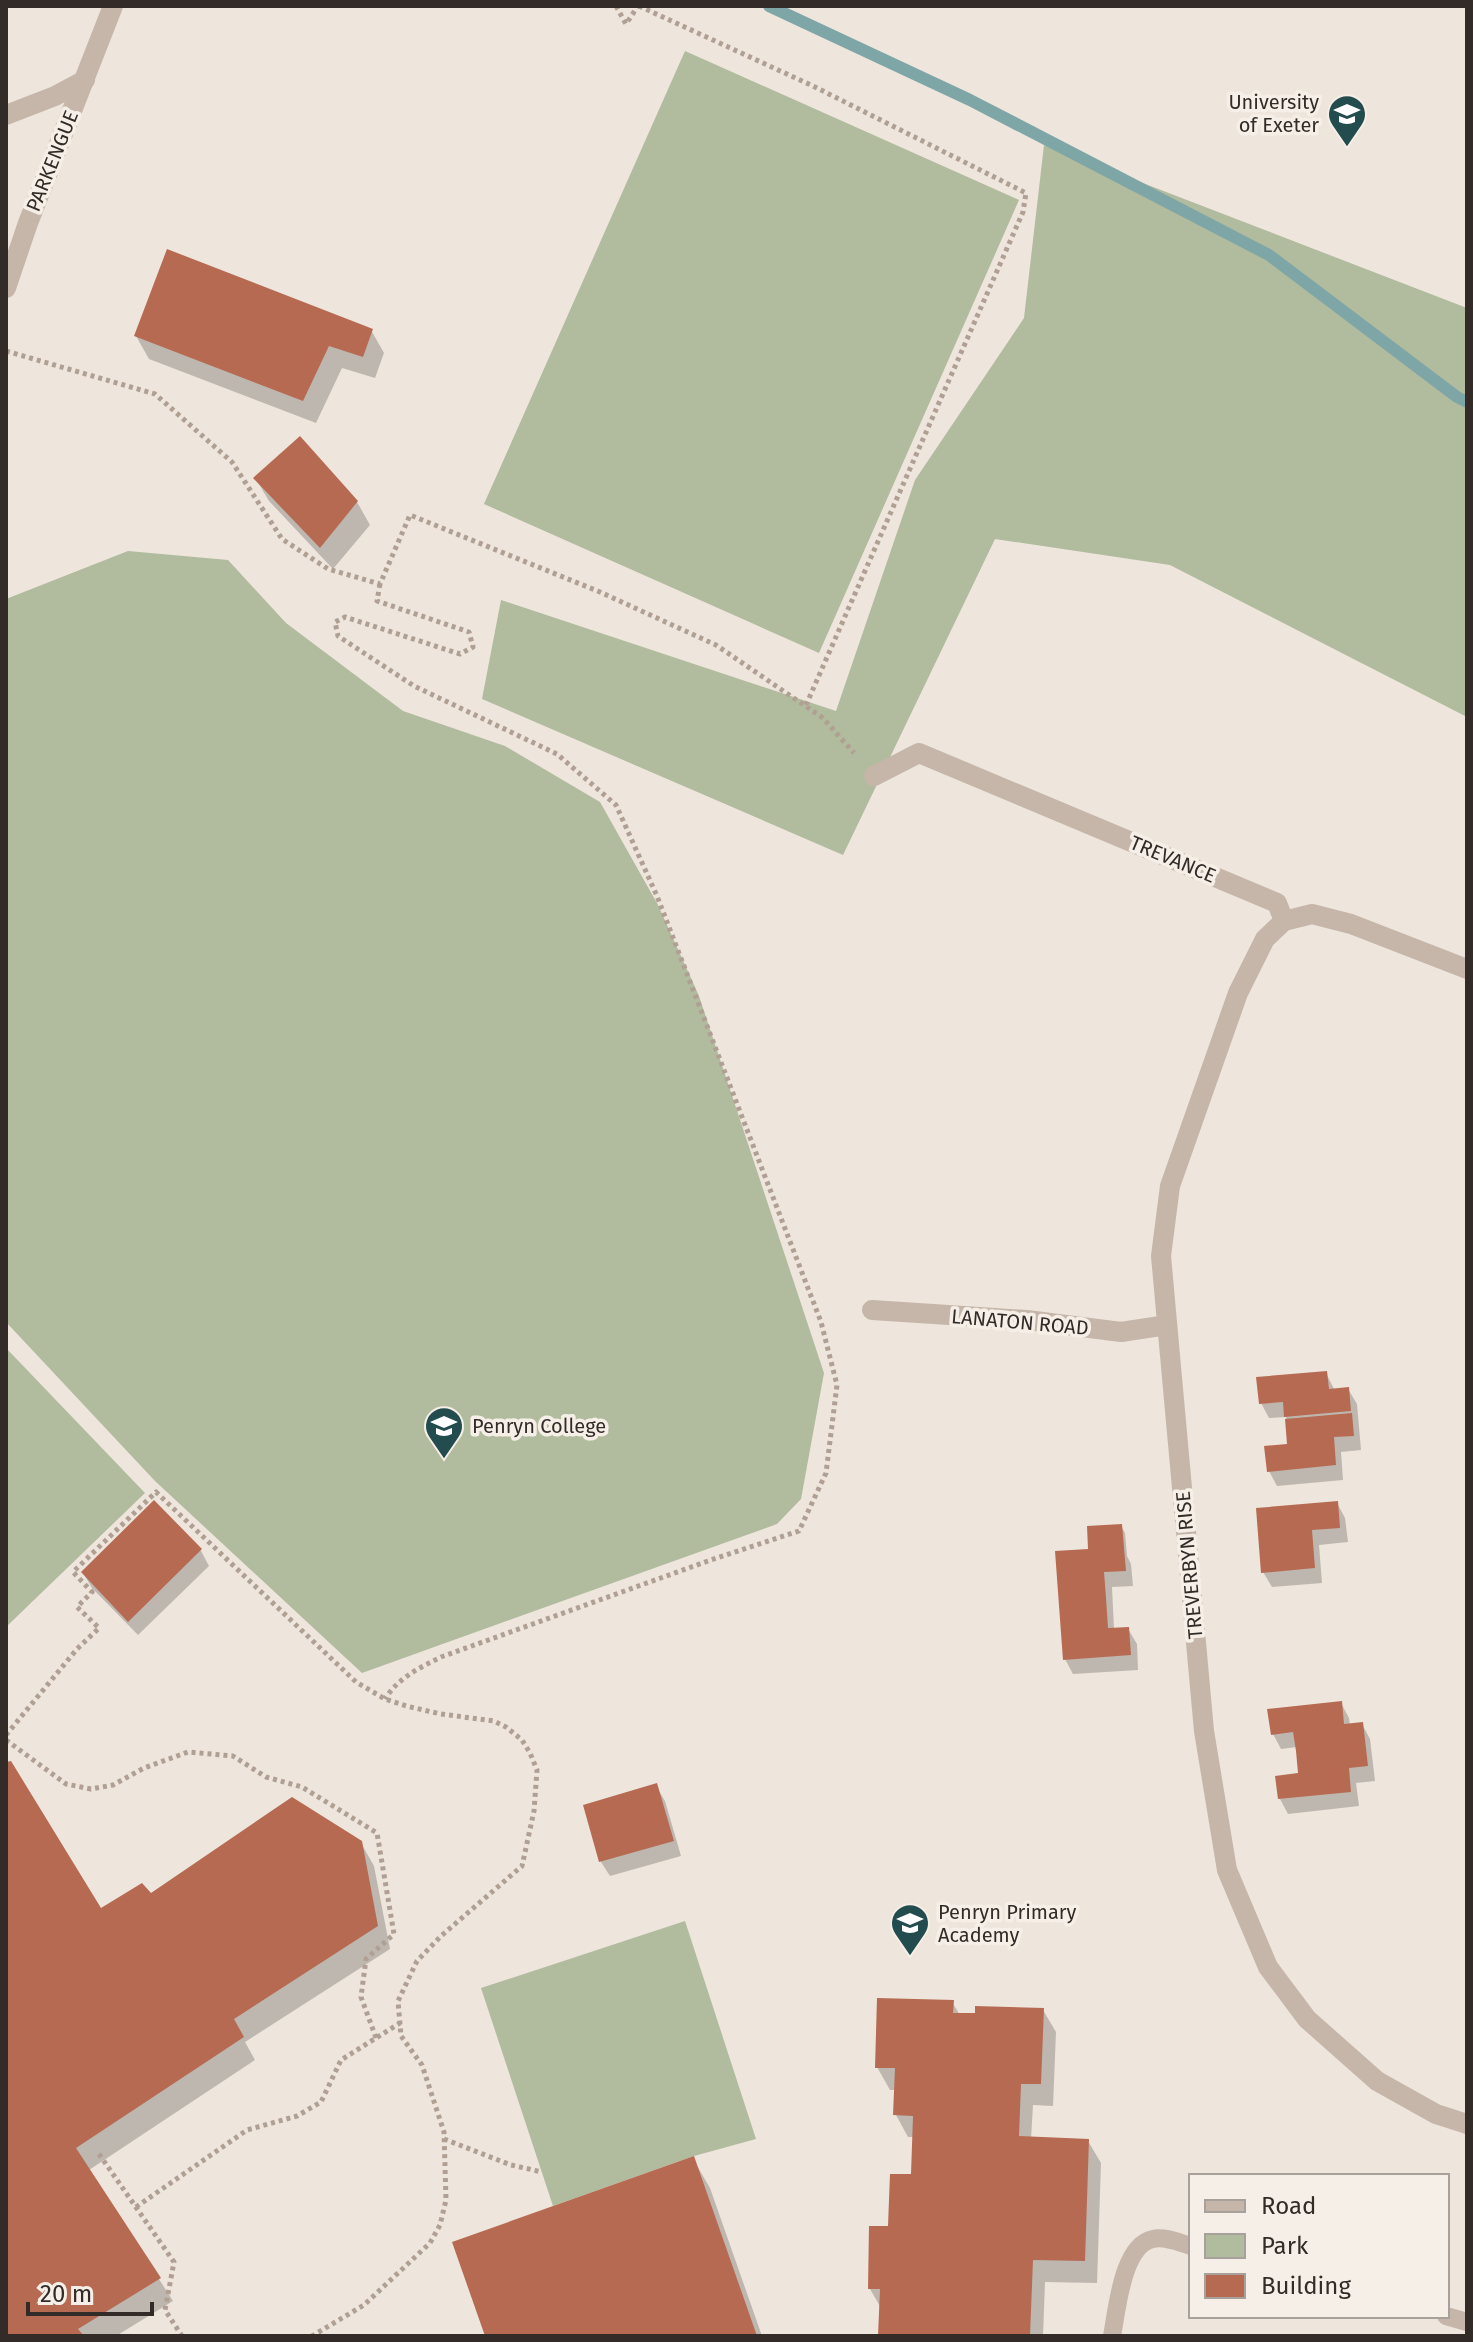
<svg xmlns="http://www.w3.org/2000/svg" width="1473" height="2342" font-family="'Fira Sans',sans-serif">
<rect width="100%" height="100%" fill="#eee5dc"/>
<!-- green -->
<path fill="#b1bb9e" d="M685,51L1019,200L819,653L484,504Z
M1044,145L1467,308V717L1170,565L995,539L843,855L482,699L501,600L836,711L915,480L1024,318Z
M128,551L228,560L286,623L403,711L505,746L600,802L658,905L699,996L824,1373L801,1499L777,1524L362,1673L155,1481L6,1322V599Z
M6,1348L145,1493L6,1627Z
M685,1921L756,2139L694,2156L553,2206L481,1988Z"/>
<!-- shadow -->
<path fill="#0003" d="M371,330L384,353L375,378L342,368L316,423L149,359L136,336Z
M256,479L357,502L370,525L333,569L269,501Z
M1326,1373L1335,1391L1348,1389L1357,1404L1361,1450L1341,1452L1343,1480L1277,1486L1269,1471L1289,1445L1286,1417L1269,1418L1261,1403Z
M154,1503L201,1551L209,1566L138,1635L92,1588L83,1573Z
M1337,1503L1345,1518L1348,1542L1319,1545L1322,1583L1272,1587L1263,1572Z
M1121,1526L1125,1533L1127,1556L1131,1564L1133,1586L1112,1587L1114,1629H1128L1137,1644L1138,1670L1073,1674L1065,1659L1090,1551Z
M1341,1703L1349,1718L1350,1726L1362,1724L1370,1739L1375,1781L1356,1783L1359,1806L1288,1814L1280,1799L1300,1775L1297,1747L1281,1749L1273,1734Z
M6,1764L100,1911L361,1843L374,1866L390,1949L245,2042L255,2060L89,2170L173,2301L116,2336H6Z
M656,1786L665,1801L681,1856L610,1876L601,1862L585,1806Z
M952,2002L960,2015L1043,2010L1056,2032L1053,2106L1033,2105L1031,2139L1088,2141L1101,2163L1097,2283L1045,2282L1043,2336H880L881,2308L870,2289L890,2228L912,2176L914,2137H908L896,2115V2090H890L877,2067Z
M693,2159L710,2188L762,2336H488Z"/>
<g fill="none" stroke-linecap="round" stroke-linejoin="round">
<!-- stream -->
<path stroke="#7fa6a7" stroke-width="12" d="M769,6L970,100L1269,255L1457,397L1467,402"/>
</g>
<!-- building -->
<path fill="#b66a52" d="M167,249L373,329L363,357L329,346L303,401L134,336Z
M300,436L358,501L320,548L253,478Z
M1327,1371L1329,1389L1349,1387L1351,1411L1284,1417L1283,1402L1259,1404L1256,1377Z
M1352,1413L1354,1436L1334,1437L1336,1465L1267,1472L1264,1446L1287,1444L1285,1419Z
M154,1500L202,1549L128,1622L81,1572Z
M1338,1501L1340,1528L1312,1530L1315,1568L1261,1573L1256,1508Z
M1122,1524L1126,1571L1104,1572L1106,1598L1108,1628L1129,1627L1131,1655L1063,1660L1055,1551L1088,1549L1087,1526Z
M1342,1701L1344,1724L1363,1722L1368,1766L1349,1768L1351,1792L1278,1799L1275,1776L1298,1773L1296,1751L1293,1732L1271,1735L1267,1709Z
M11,1761L101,1908L142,1883L151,1893L292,1797L362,1841L378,1926L234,2019L244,2037L76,2148L161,2278L78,2329L84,2336H6V1762Z
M657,1783L674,1841L599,1862L583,1805Z
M877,1998L954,2000L953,2013H975V2006L1044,2008L1041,2084H1021L1019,2136L1089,2139L1085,2261L1033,2260L1030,2336H878L880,2289H868L869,2226H888L890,2174H911L913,2116L893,2115L895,2068H875Z
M694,2156L757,2336H485L452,2242Z"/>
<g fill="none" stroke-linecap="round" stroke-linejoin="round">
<!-- path -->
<path stroke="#b0a094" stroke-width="5" stroke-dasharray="4 4" stroke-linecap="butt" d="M616,6L626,24L638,6
M639,6L813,86L1026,193L1023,212L806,705
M6,351L155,394L232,462L282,539L328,569L380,584L410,515L600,592L716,645L823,718L854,753
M380,584L377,601L469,632L473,647L460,654L345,617L335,622L338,636L414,686L557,754L616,805L657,896L821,1322L837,1385L826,1473L799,1531L708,1561L441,1657C419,1668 398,1678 385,1699
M6,1735L77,1649L99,1628L77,1607L92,1592L73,1572L156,1492L356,1682L385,1699L406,1706L441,1714L494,1721L506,1727L522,1740L530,1753L537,1770L534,1811L522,1866L441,1936L417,1961L398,2001L401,2036L422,2065L444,2132L446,2200L440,2225L430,2243L364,2305L312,2336
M6,1740L66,1784L91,1789L113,1785L144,1768L188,1752L233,1756L266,1777L302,1787L377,1833L394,1934L366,1959L361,1997L376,2038
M444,2139L511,2165L542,2172
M99,2154L174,2262L165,2310L182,2336
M136,2207L247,2130L297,2116L321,2102L341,2060L400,2023"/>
<!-- lane -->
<path stroke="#c5b6a9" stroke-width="18" d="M1446,2316L1467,2322
M1112,2336C1117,2311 1122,2245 1153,2239C1165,2236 1180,2243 1191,2246"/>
<!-- street -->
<path stroke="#c5b6a9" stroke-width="20" d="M6,115L55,96L85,80
M6,288L28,223L113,6
M874,776L919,753L1277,903L1284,921L1312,914L1351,924L1467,969
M1284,921L1265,939L1238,993L1170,1186L1161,1256L1204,1731L1227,1870L1268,1967L1307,2019L1377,2081L1436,2114L1467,2124
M872,1310L1027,1320L1121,1332L1167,1325"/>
</g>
<!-- icons -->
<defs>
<symbol id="university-pin" viewBox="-11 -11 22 30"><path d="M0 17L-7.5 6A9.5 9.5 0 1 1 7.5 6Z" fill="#234c4f" stroke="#f6efe7"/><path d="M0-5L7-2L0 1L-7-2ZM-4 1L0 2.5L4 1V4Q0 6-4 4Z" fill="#fff"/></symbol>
<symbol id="school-pin" viewBox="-11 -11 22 30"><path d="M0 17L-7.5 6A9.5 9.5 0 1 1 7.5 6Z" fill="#234c4f" stroke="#f6efe7"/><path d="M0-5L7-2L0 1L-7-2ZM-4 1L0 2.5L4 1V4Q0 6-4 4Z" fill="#fff"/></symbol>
</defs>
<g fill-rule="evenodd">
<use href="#university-pin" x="1325" y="92" width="44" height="60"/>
<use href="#school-pin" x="422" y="1404" width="44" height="60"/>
<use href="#school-pin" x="888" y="1901" width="44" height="60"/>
</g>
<g text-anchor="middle" stroke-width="7" stroke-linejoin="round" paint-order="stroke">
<!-- poi labels -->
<g font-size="20" fill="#332b28" stroke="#f6efe7" text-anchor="start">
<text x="1319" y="109" text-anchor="end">University<tspan x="1319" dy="23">of Exeter</tspan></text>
<text x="472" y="1433">Penryn College</text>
<text x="938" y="1919">Penryn Primary<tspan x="938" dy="23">Academy</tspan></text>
</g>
<!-- street labels -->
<g font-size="20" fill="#332b28" stroke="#f6efe7">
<text transform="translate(52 161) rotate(-68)" y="7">PARKENGUE</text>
<text transform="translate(1173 859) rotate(23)" y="7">TREVANCE</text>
<text transform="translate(1020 1322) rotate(5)" y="7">LANATON ROAD</text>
<text transform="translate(1189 1565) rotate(-95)" y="7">TREVERBYN RISE</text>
</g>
</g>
<!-- border -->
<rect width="1473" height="2342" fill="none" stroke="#332b28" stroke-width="16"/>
<!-- legend -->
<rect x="1189" y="2174" width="260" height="144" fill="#f6efe7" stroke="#a8a19b" stroke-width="2"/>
<rect x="1205" y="2200" width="40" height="12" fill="#c5b6a9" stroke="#a8a19b" stroke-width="2"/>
<text x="1261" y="2214" font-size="24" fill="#332b28">Road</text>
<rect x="1205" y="2234" width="40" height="24" fill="#b1bb9e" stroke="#a8a19b" stroke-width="2"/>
<text x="1261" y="2254" font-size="24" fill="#332b28">Park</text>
<rect x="1205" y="2274" width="40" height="24" fill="#b66a52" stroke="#a8a19b" stroke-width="2"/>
<text x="1261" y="2294" font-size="24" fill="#332b28">Building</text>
<!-- scale -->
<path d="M28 2302v12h124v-12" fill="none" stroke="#332b28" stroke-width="4"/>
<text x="40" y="2302" font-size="24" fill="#332b28" stroke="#f6efe7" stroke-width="6" paint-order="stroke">20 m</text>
</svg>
